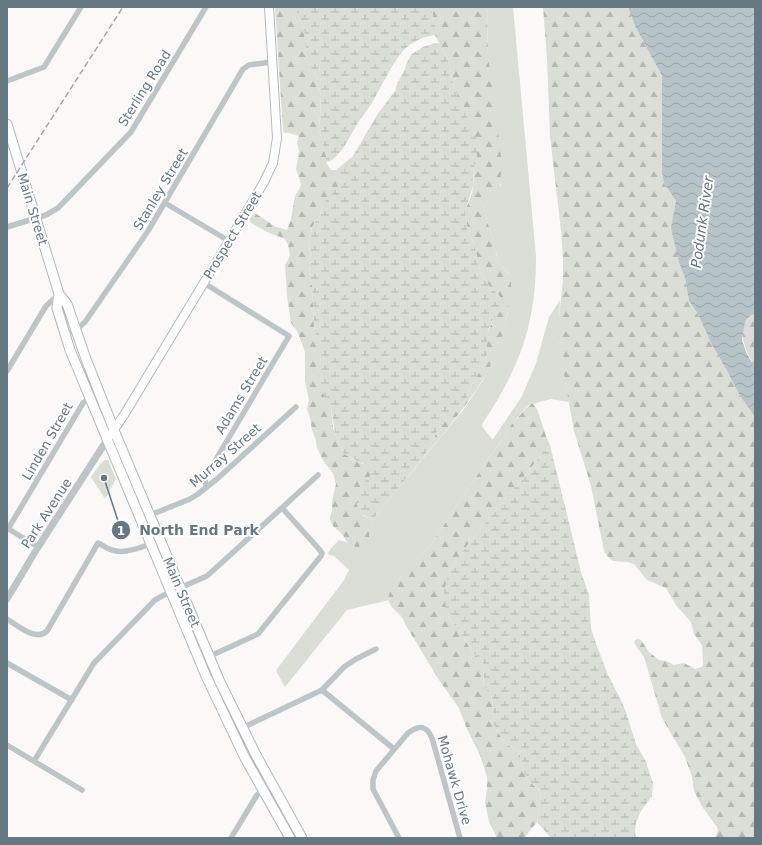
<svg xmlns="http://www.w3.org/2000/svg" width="762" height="845" font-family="'DejaVu Sans',sans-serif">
<defs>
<pattern id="forest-firs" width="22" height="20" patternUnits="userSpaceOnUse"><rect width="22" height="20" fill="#daded7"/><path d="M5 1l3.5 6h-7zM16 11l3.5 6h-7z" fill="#b5b9b4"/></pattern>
<pattern id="wetland-marsh" width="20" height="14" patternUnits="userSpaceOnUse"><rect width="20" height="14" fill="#daded7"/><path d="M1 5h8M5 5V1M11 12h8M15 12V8" fill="none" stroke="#b5b9b4"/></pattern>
<pattern id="water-waves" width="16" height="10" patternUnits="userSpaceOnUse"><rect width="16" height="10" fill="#b8c5c8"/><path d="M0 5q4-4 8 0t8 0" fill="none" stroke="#99a5a8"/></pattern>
</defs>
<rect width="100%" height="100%" fill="#faf9f8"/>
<!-- green -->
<path fill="#daded7" d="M487,7H513L536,256C536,324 520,368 482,424V426L491,438L493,439L522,396L536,363L549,317L560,300L558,342L564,358V375L569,402L551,399L533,404H530L527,406L512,424L500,443L490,456L430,546C420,558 386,586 389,600L347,610L285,687L276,671L277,669L344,580L349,570L334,556L329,555L328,553L333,546L339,540L352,544L369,537L368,534L372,520L464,409L483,380L493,359L504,330L508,313L509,274L498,262L496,252L484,210C484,200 495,192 501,186L488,56Z
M105,460H108L116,479L105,499L91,477L102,462Z"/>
<!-- forest -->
<path fill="url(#forest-firs)" d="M275,7H295L298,16L304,28L306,53L310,66L318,80L319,87L321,98L319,130L326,156V162L331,170L340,175L341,178L340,185L324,203L319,217L312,227L309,246L311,259L309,272L312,286L314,325L319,346L328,402L331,408L333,428L343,453C346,455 361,464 364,464C366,464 369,464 371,464C376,474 366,482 359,488L363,516L370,518L372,520L369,534V540L357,548L346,541L343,535L333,526L330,520V517L332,511V501L336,484L333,473L324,462L317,448L316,441L312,430L310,418L307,409L309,400L305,382V352L297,331L291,323L287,296L285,265L290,256L288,245L285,239L267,232L251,223L249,220L253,214L255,213L276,227L287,230L291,219L295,196L300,188L301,184L296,169L299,151L297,143L299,136L289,133H284L283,130Z
M431,7H487L488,56L502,164L500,189C494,195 485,199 484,210L496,252C497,269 511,270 511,281C512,288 510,296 509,302C504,365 461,412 423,458L439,428L467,399L471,386L485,362L487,355V335L492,321L501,310V298L486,282L480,270L474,244L468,232L465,211L472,193L474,180V166L477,161L475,134L468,123L453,85L450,67L445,54L435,35L436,32Z
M543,7H628L635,26L662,76V173L664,183L676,201L678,253L685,278L689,301L698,314L710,341L728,373L740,396L755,417V838H715L718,830L717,827L703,808L694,791L692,777L685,757L662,718L644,657L634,643L635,640L638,639L641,640L649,652L659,660L666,661L674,665L684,663L695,669L702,667L703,664L702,645L694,634L691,622L676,605L666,588L647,580L634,564L628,562L613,561L608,557L604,551L591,486L574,431L564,375V358L559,346L557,336L563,280V259L561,230L550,137L547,58Z
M755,313V368C746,351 732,325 755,313Z
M530,404H533L537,409L546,436L550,445L471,540L449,572L448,613L449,619L459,629L472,652L482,660L483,666L484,687L492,697L494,725L504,742L519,753C523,762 522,771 528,780C532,785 538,787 541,794L537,822L524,838H497L489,821L485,803L487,789V777L480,755L466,727L459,708L439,680L405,624C402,612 392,611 389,602C383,587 421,557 430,546L490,456L500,443L512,424Z"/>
<!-- wetland -->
<path fill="url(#wetland-marsh)" d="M295,7H431L436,32L435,35C424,37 416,40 407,47C395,57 382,86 373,101C369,108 364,114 359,121C352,131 340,161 326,162V156L319,130L321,98L319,87L318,80L310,66L306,53L304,28L298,16Z
M435,43H439L441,46L448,61L450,67L453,85L477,140V161L474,166L473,186L465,211L468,232L474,244L480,270L486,282L501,298L503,304L501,310L492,321L489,328L487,335V355L485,362L471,386L467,399L439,428L423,458L372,520L370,518L361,514C356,507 354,493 360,487C366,480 376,474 371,464C358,464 362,463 352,458C349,456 346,455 343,453L335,433L331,408L317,383L321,360L314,325L312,286L309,272L311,259L309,246L312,227L319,217L324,203L341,182L340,175L331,170H336L353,156L377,115L395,91L397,84L405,69L407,62L412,54L423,47Z
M550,445L581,572L589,595L591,628L595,641L608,675L620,698L626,712L636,744L646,762L653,783L652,796L641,811L636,823L635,830L636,838H551L537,822L541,794C539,787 532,785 528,780C522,771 523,762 519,753L504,742L494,725L492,697L484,687L483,666L482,660L472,652L459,629L449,619L445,606L444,591L449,572L471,540Z"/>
<!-- water -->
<path fill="url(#water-waves)" d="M628,7H755V313L750,316L746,320L744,327L742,340L746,352L755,368V417L740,396L728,373L710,341L698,314L689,301L685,278L679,262L671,228L676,201L664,183L662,173V76L635,26Z"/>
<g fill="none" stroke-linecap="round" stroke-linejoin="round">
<defs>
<path id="secondary" d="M107,440L124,415L229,241L264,182L273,163L277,138L269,7"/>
<path id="trunk" d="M7,124L59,294L67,304L86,359L116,435L220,682L256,755L302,838
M59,294L57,308L70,350L206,676L245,758L290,838"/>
</defs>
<!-- secondary casing -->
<use href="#secondary" stroke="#b4babe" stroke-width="10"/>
<!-- trunk casing -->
<use href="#trunk" stroke="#b3b8bb" stroke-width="11"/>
<!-- minor -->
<path stroke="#bfc4c7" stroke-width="5.5" d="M7,81L44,67L81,7
M165,203L229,241
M7,227L46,215L58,208L131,132L206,7
M204,283L289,336L208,473L205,478L206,488
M65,335L76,330L85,322L148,231L243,69L249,65L272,62
M7,371L46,306L59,294
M148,516L190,499L198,494L218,478L296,407
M7,528L38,547
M8,529L83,403L90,397L99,393
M7,619C17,625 36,642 47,631L98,543C104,546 109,550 116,551C126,553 140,548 150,544
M208,657L258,634L321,556L322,553L319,549L282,508
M7,663L72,700
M322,690L394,749
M242,728L322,690L344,667L356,659L376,649
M7,745L82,790
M34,761L94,663L155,600L164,595L207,576L318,475
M231,838L257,795L271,785
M399,838L373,789V780L376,771L408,733C419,725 426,725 432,738L460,838"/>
<!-- tertiary -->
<path stroke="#bfc4c7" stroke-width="7" d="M7,599L38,547L107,440"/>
<!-- secondary -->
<use href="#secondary" stroke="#fff" stroke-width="8"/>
<!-- trunk -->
<use href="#trunk" stroke="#fff" stroke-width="9"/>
<!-- rail -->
<path stroke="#a1a9ae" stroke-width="1.5" stroke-dasharray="6 3" stroke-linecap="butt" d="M7,188L123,7"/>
</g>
<g text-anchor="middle" stroke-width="4" stroke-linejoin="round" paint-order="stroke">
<!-- street labels -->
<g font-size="13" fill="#667881" stroke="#fff">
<text transform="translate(144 88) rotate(-58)" y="5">Sterling Road</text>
<text transform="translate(160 189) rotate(-59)" y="5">Stanley Street</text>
<text transform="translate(33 209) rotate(73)" y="5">Main Street</text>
<text transform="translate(232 235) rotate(-59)" y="5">Prospect Street</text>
<text transform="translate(241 395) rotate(-59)" y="5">Adams Street</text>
<text transform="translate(47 441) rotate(-60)" y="5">Linden Street</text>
<text transform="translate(225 455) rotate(-41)" y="5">Murray Street</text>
<text transform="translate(46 513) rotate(-57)" y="5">Park Avenue</text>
<text transform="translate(182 592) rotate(67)" y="5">Main Street</text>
<text transform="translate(455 780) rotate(74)" y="5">Mohawk Drive</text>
</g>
<!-- water labels -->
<g font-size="14" font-style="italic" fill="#61767b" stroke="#fff">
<text transform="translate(702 222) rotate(-82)" y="5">Podunk River</text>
</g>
</g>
<!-- callouts -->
<path fill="none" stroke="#667881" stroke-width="1.5" d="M104 478L121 530"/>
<g fill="#667881" stroke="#fff" stroke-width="1.5">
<circle cx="104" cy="478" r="4"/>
<circle cx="121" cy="530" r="10"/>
</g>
<g font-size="12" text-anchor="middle" font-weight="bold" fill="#fff">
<text x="121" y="535">1</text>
</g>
<g font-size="14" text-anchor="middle" font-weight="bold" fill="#667881" stroke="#fff" stroke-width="4" stroke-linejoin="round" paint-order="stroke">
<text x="199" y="535">North End Park</text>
</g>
<!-- border -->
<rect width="762" height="845" fill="none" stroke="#667881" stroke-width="16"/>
</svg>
